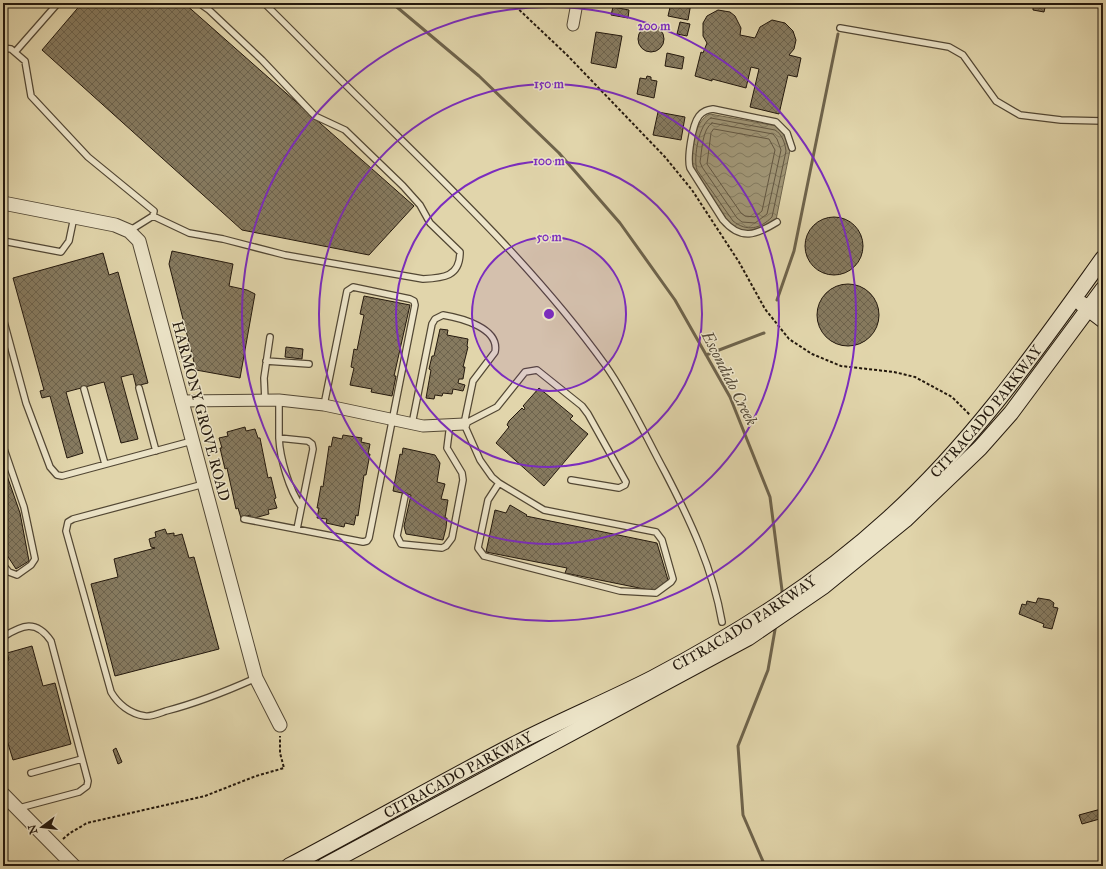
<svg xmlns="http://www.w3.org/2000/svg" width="1106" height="869" font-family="'IM FELL Great Primer',serif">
<defs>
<pattern id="water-waves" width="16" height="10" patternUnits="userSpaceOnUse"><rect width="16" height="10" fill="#a09575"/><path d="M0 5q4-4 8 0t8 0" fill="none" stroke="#82795e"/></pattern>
<pattern id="building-cross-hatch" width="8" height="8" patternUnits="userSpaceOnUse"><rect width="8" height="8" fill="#867a5f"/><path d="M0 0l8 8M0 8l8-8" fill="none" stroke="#6d634d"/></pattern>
</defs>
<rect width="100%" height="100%" fill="#e1d5ab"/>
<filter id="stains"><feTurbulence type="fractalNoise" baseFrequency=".005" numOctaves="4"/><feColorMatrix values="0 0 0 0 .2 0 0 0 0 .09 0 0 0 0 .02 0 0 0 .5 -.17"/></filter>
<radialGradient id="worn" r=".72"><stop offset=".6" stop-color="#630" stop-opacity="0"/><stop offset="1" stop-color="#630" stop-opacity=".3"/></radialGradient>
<!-- water -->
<path fill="url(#water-waves)" stroke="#6e634b" d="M710,114L777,126C785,132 788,141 790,150L776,220C759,232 748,237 730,224L693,171C688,157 694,120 710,114Z"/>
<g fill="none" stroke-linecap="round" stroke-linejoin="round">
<!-- shore -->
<path stroke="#625641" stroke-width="1" d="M711,118L775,130C782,134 785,143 786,151L772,217C760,229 747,232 733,221L697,170C693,158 699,123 711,118Z
M712,123L773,134L777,139L781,150L767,214L755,223L742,222L737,218L702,167L700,162C702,151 702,129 712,123Z
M714,129L769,139L775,150L762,211L755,217L745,216L741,213L707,164L711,133Z"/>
<!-- stream -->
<path stroke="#6e634b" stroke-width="3" d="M392,3L479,76L559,153L620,223L675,300L730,397L770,497L782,590V595
M777,300L794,251L838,34
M706,355L764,333
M765,866L743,815L738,746L768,670L776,624"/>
</g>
<!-- building -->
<path fill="url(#building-cross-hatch)" stroke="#23180d" d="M82,3H184L414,206L369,255L242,230L42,50Z
M671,3H691L688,20L668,16Z
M1033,3H1046L1044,12L1033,10Z
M613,7L629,10L628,18L611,15Z
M718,10L730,12L735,16L741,28L740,35L755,38L760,27L772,20L785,23L793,31L796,40L794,49L789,55L801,58L797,77L788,75L779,114L750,107L759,69L751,67L746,88L712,79V81L695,76L701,52L703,53L707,43L703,36V23L707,16Z
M680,22L690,24L687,36L677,34Z
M638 39a13 13 0 1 1 26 0a13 13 0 1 1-26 0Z
M596,32L622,36L616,68L591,63Z
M667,53L684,57L682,69L665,66Z
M647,76L651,77V80L657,81L654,98L637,94L640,78L646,79Z
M658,112L685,117L681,140L653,135Z
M805 246a29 29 0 1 1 58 0a29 29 0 1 1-58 0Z
M172,251L233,264L229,286L247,290L255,294L240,378L196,370L169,264Z
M103,253L109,275L118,272L148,383L136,386L133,374L121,377L138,439L121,443L104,382L66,392L83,453L67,458L50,396L42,398L40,391L44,390L13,278Z
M817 315a31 31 0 1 1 62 0a31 31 0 1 1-62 0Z
M364,296L410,305L394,376H396L392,396L371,392L372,389L350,385L354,368L351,367L354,349L357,350L364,315L360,314Z
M440,329L448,330L447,335L468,339L467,346L468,347L463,367H465L463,379H459L458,383L465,385L463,391L453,389L452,394L443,393L442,396L435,395L434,399L426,398L431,370L429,369L432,356H434Z
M286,347L303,349L302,359L285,357Z
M539,388L573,416L570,419L588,434L544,486L496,443L509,427L507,425L509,421L522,408L524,410L525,408L523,406Z
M245,427L246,431L255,429L258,438H260L268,478L271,477L276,498L274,499L277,508L268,510L269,514L251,519L250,515L241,518L238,508L236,509L227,468L225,469L220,448H222L219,438L228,436L227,432Z
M343,435L362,438L361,442L370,444L368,454H370L366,475H364L358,516L356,515L354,525L345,523L344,527L326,523L327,519L317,518L319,508H317L321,486L323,487L329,446L331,447L333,437L342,439Z
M403,448L435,455L440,463L437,482L445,484L441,499L448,500L445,518H447L446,528L443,540L406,534L404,526L411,495L393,491L400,454L402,455Z
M3,464L20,513L29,561L16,569L3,549Z
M510,505L527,515L526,516L657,543L668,580L654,591L565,573L567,568L486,552L495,510L506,513Z
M165,529L167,534L174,533V536L182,534L189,558L194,557L219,649L115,676L91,584L118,577L114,559L155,548L151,547L149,539L156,537L155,532Z
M1038,598L1050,600L1054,603L1053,607L1058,608L1052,629L1043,627L1044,624L1019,614L1022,604L1026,605L1027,601L1036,603Z
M32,646L43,686L55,683L71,744L13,760L6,737L3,738V662L9,660L7,653Z
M116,748L122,762L118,764L113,750Z
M1101,809L1103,818L1082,824L1079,815Z"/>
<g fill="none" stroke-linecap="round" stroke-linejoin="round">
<defs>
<path id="service" d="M264,3C298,36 330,70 364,103C449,187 536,269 606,366C629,399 646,437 665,472C690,520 713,569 722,622
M840,28L949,47L963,55L996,101L1020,115L1061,120L1103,121
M3,48L11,49L25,61L31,96L88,157L154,211L153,216L129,231
M15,52L58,3
M153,216L189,233L223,239L285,255L423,279C443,278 460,277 460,252L430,223L420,205L403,186L345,130L315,116L262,60L209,10L199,3
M777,222C756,235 741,241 723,220L690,168C687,158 692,125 699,116C703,111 707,110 713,109L776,122L787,133L792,148
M3,241L61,252L69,241L74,217
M3,318L26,403L50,467L57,475L62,476L192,441
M266,361L309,364
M139,388L156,451
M84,389L105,464
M265,400L264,378L270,337
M279,400V438L308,441L312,444L313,449L297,529
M412,424L432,324L435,319L443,315C461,318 500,328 495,352L473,381L464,424L480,460L492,477L499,483L488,500L478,548L484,556L620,591L656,593L671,582L673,579L662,540L656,532L544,510L499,483
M464,424L497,407L525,372L537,370L582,406L588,414L626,482L625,485L619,488L571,480
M279,438C280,458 289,490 301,506
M3,446L24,507L35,559L31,565L17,575L9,572L3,565
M204,484L73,519L68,522L66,531L111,692C118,704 130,714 145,716C151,717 160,713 166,711C197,703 227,691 256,678
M405,496L397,536L401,544L442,548L446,546L452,538L463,480L462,473L447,448L450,424
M244,519L363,542L367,541L369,538L415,305L414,301L410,299L353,287L347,291L324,405
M3,637C22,625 36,619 51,641L88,781L87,786L79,792L19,808
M31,773L82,759"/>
<path id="minor" d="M573,25L577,3
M181,401L279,400L324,405L423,426L464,424"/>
<path id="tertiary" d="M3,203L115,225L129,231L139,241L256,678L280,725
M3,794L74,866"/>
<g id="secondary">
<path d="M1082,304L1103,320"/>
<path id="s1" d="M289,866C365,826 440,783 517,743C562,720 608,701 653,678C738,633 818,583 889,518C973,442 1037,350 1103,258"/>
<path d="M324,866L748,638L824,586L905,520L980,448L1011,413L1103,289"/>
</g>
</defs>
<!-- service casing -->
<use href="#service" stroke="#524734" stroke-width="8"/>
<!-- minor casing -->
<use href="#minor" stroke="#524734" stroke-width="13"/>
<!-- tertiary casing -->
<use href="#tertiary" stroke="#524734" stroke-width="15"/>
<!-- secondary casing -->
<use href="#secondary" stroke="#23180d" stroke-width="17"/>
<!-- path -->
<path stroke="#23180d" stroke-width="2" stroke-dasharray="3 2" stroke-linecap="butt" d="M512,3L567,55L665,157L692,190L739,262L765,309L789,339L812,354L841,366L894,372L915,377L952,397L970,415
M63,839L70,833L87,823L205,796L256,776L284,768L280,753V736"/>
<!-- service -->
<use href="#service" stroke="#ece4c8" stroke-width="5.5"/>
<!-- minor -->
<use href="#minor" stroke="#ece4c8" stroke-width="11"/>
<!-- tertiary -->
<use href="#tertiary" stroke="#ece4c8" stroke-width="13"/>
<!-- secondary -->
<use href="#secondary" stroke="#ece4c8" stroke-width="15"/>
</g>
<!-- distance rings -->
<circle cx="549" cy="314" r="77" fill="#7b2cbf" fill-opacity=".12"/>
<g fill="none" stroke="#7b2cbf" stroke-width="2">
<circle cx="549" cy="314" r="77"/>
<circle cx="549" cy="314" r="153"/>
<circle cx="549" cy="314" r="230"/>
<circle cx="549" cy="314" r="307"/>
</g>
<g text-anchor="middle" stroke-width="3" stroke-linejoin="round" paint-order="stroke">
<!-- street labels -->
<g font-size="15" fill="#23180d" stroke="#ece4c8">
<text transform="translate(201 411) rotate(75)" y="5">HARMONY GROVE ROAD</text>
<text dy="5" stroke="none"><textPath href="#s1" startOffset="840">CITRACADO PARKWAY</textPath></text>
<text dy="5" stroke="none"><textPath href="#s1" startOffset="516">CITRACADO PARKWAY</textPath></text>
<text dy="5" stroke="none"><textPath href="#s1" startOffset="192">CITRACADO PARKWAY</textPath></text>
</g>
<!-- water labels -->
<g font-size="16" font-style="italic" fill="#554a37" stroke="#ece4c8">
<text transform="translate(730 378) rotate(63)" y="6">Escondido Creek</text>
</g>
</g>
<circle cx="549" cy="314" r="6" fill="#7b2cbf" stroke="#ece4c8" stroke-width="2"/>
<g font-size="12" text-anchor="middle" font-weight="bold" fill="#7b2cbf" stroke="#ece4c8" stroke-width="3" stroke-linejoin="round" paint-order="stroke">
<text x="654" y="30">200 m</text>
<text x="549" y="88">150 m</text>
<text x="549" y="165">100 m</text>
<text x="549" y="241">50 m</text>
</g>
<!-- margin -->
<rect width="1106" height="869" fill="none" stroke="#e1d5ab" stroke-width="16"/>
<rect x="4" y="4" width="1098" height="861" fill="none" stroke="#23180d" stroke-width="2"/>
<rect x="8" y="8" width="1090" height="853" fill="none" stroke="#23180d"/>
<!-- north arrow -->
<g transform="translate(42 827) rotate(255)" stroke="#ece4c8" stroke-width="3" paint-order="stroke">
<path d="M0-3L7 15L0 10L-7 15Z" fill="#23180d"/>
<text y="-6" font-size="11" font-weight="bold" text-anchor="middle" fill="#23180d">N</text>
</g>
<rect width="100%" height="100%" filter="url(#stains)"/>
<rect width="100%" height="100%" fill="url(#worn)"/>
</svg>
